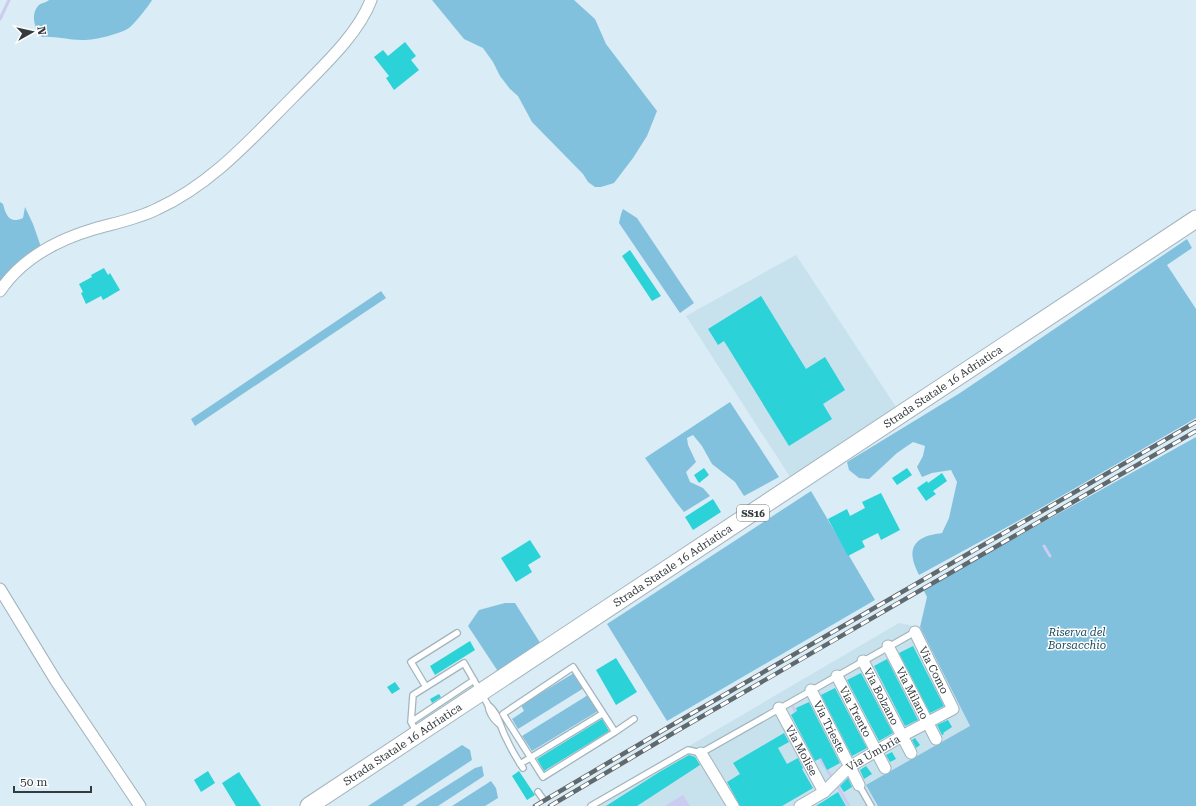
<svg xmlns="http://www.w3.org/2000/svg" width="1196" height="806" font-family="'Roboto Serif',serif">
<rect width="100%" height="100%" fill="#daecf5"/>
<!-- built -->
<path fill="#c7e1ed" d="M796,255L898,410L792,480L686,316Z
M899,623L920,627L1010,806H587Z"/>
<!-- green -->
<path fill="#82c1de" d="M49,0H152C148,7 135,23 129,28C120,34 92,41 81,40C68,40 55,36 42,37C35,30 30,15 38,6C40,3 46,3 49,0Z
M432,0H574L595,19L606,44L657,111L647,136L633,158L614,183L601,187H595L588,182L583,174L532,122L518,96L510,89L500,76L493,62L483,48L464,39Z
M0,202L3,204C6,216 10,224 23,218L25,207L33,224L41,247L0,287Z
M623,209L637,218L694,303L680,313L619,223L621,214Z
M1187,239L1192,248L1167,265L1196,309V418L1027,516L919,575C913,563 907,548 921,539C927,535 936,534 942,533L949,518L957,482L951,470L932,473L922,477L917,467L923,456L925,446L913,442L897,453L869,479L859,478L849,470L847,462L960,393Z
M381,291L386,298L195,426L191,419Z
M730,402L779,477L744,496L735,482L712,464L702,446L693,435L687,438L688,445L696,462L686,472L690,482L703,488L710,496L684,512L676,502L645,458Z
M1196,437V806H878L866,785L970,726L920,627L927,597L923,589Z
M811,491L875,600L667,721L607,624Z
M505,603H515L544,649L501,676L468,626L479,610Z
M574,673L584,688L518,729L512,719L524,711L521,705Z
M588,695L598,711L532,751L522,736Z
M462,745L470,750L472,760L402,806H368Z
M482,766L484,776L438,806H415L475,768Z
M491,781L496,788L498,798L485,806H452Z"/>
<!-- water -->
<path fill="#cccbf0" d="M683,795L690,806H665Z"/>
<g fill="none" stroke-linecap="round" stroke-linejoin="round">
<!-- stream -->
<path stroke="#cccbf0" stroke-width="3" d="M0,19L9,0
M1044,546L1050,556
M793,707L797,715
M818,755L831,776
M837,785L849,806"/>
</g>
<!-- building -->
<path fill="#2bd2d8" d="M405,42L416,56L411,60L419,70L394,90L386,78L389,76L374,57L383,50L388,56Z
M630,250L661,296L652,301L622,256Z
M104,268L108,275L110,273L120,290L103,300L101,296L86,304L81,293L83,292L79,284L92,277L91,275Z
M761,296L806,369L825,357L845,390L823,404L832,419L789,446L724,341L718,345L708,329Z
M704,468L709,475L699,483L694,475Z
M907,468L912,475L897,485L892,478Z
M942,473L947,481L933,491L936,494L926,501L917,488L927,481L928,483Z
M881,493L900,530L881,540L878,533L862,541L865,547L848,556L828,519L847,509L850,516L865,508L862,502Z
M713,499L721,512L693,530L685,517Z
M530,540L541,557L528,565L532,572L516,582L501,558Z
M470,641L475,650L435,675L430,666Z
M913,646L944,706L930,713L899,653Z
M616,658L637,692L616,705L596,670Z
M887,659L918,720L905,726L874,666Z
M861,673L893,733L879,741L847,680Z
M395,682L400,689L392,694L387,687Z
M835,688L867,748L852,756L821,695Z
M439,694L441,697L432,703L430,699Z
M809,702L840,763L827,770L821,758L815,761L791,715L797,711L796,708Z
M602,719L609,731L544,771L537,759Z
M948,720L952,727L943,733L944,734L942,735L937,725Z
M784,733L789,742L778,748L787,764L798,758L803,768L802,769L813,788L782,806H740L727,782L740,774L733,763Z
M915,738L920,745L916,748L912,740Z
M892,752L896,759L890,762L886,755Z
M689,755L695,757L700,765L637,806H606L661,771Z
M866,766L872,774L864,779L860,770Z
M208,771L215,783L201,792L194,780Z
M519,771L535,795L527,800L512,776Z
M239,772L261,806H236L222,783Z
M848,778L852,787L844,792L840,786Z
M838,792L846,806H816Z"/>
<g fill="none" stroke-linecap="round" stroke-linejoin="round">
<defs>
<path id="service" d="M573,667L615,732L543,777L503,714Z
M426,687L411,662L457,633
M488,705C499,713 500,728 507,740C511,749 517,759 523,768
M411,722L474,680
M615,732L634,719
M417,733L411,722L413,695L464,663L488,705C489,712 493,719 499,724
M520,764L602,714
M859,785L871,806
M538,792L543,799
M591,806L688,750L701,753L915,632"/>
<g id="minor">
<path d="M0,291C22,258 57,240 94,229C115,223 137,219 157,209C212,184 252,138 294,96C320,69 358,35 371,0"/>
<path d="M0,589L56,681L140,806"/>
<path id="s1" d="M888,646L936,739"/>
<path id="s2" d="M863,661L911,753"/>
<path id="s3" d="M837,676L885,768"/>
<path id="s4" d="M811,690L859,785"/>
<path id="s5" d="M779,708L824,792"/>
<path d="M701,753L733,806"/>
<path id="s6" d="M800,806L824,792L849,767L902,736L953,709L915,632"/>
</g>
<g id="primary">
<path id="s7" d="M309,806L1196,219"/>
</g>
</defs>
<!-- service casing -->
<use href="#service" stroke="#a3b4bc" stroke-width="8"/>
<!-- minor casing -->
<use href="#minor" stroke="#a3b4bc" stroke-width="13"/>
<!-- primary casing -->
<use href="#primary" stroke="#a3b4bc" stroke-width="19"/>
<!-- service -->
<use href="#service" stroke="#fff" stroke-width="5.5"/>
<!-- minor -->
<use href="#minor" stroke="#fff" stroke-width="11"/>
<!-- primary -->
<use href="#primary" stroke="#fff" stroke-width="17"/>
<defs>
<path id="rail" d="M535,806L672,725L1196,422
M550,806L675,732L1196,431"/>
</defs>
<!-- rail casing -->
<use href="#rail" stroke="#5f696e" stroke-width="4.5"/>
<!-- rail -->
<use href="#rail" stroke="#fff" stroke-width="3" stroke-dasharray="9" stroke-linecap="butt"/>
</g>
<g text-anchor="middle" stroke-width="3" stroke-linejoin="round" paint-order="stroke">
<!-- shield labels -->
<rect fill="#fff" stroke="#717678" stroke-width="1" x="737" y="505" width="32" height="16" rx="3"/>
<g font-size="10" font-weight="bold" fill="#343b3e">
<text x="753" y="517">SS16</text>
</g>
<!-- street labels -->
<g font-size="11" fill="#343b3e" stroke="#fff">
<text dy="4" stroke="none"><textPath href="#s7" startOffset="760">Strada Statale 16 Adriatica</textPath></text>
<text dy="4" stroke="none"><textPath href="#s7" startOffset="436">Strada Statale 16 Adriatica</textPath></text>
<text transform="translate(934 670) rotate(63)" y="4">Via Como</text>
<text dy="4" stroke="none"><textPath href="#s1" startOffset="53">Via Milano</textPath></text>
<text dy="4" stroke="none"><textPath href="#s2" startOffset="40">Via Bolzano</textPath></text>
<text dy="4" stroke="none"><textPath href="#s3" startOffset="40">Via Trento</textPath></text>
<text dy="4" stroke="none"><textPath href="#s4" startOffset="41">Via Trieste</textPath></text>
<text dy="4" stroke="none"><textPath href="#s7" startOffset="112">Strada Statale 16 Adriatica</textPath></text>
<text dy="4" stroke="none"><textPath href="#s5" startOffset="48">Via Molise</textPath></text>
<text dy="4" stroke="none"><textPath href="#s6" startOffset="91">Via Umbria</textPath></text>
</g>
<!-- park labels -->
<g font-size="11" font-style="italic" fill="#194b5f" stroke="#fff">
<text x="1077" y="636">Riserva del<tspan x="1077" dy="13">Borsacchio</tspan></text>
</g>
</g>
<!-- north arrow -->
<g transform="translate(32 32) rotate(82)" stroke="#ffffff" stroke-width="3" paint-order="stroke">
<path d="M0-3L7 15L0 10L-7 15Z" fill="#343b3e"/>
<text y="-6" font-size="11" font-weight="bold" text-anchor="middle" fill="#343b3e">N</text>
</g>
<!-- scale -->
<path d="M14 786v6h77v-6" fill="none" stroke="#343b3e" stroke-width="2"/>
<text x="20" y="786" font-size="12" fill="#343b3e" stroke="#ffffff" stroke-width="3" paint-order="stroke">50 m</text>
</svg>
